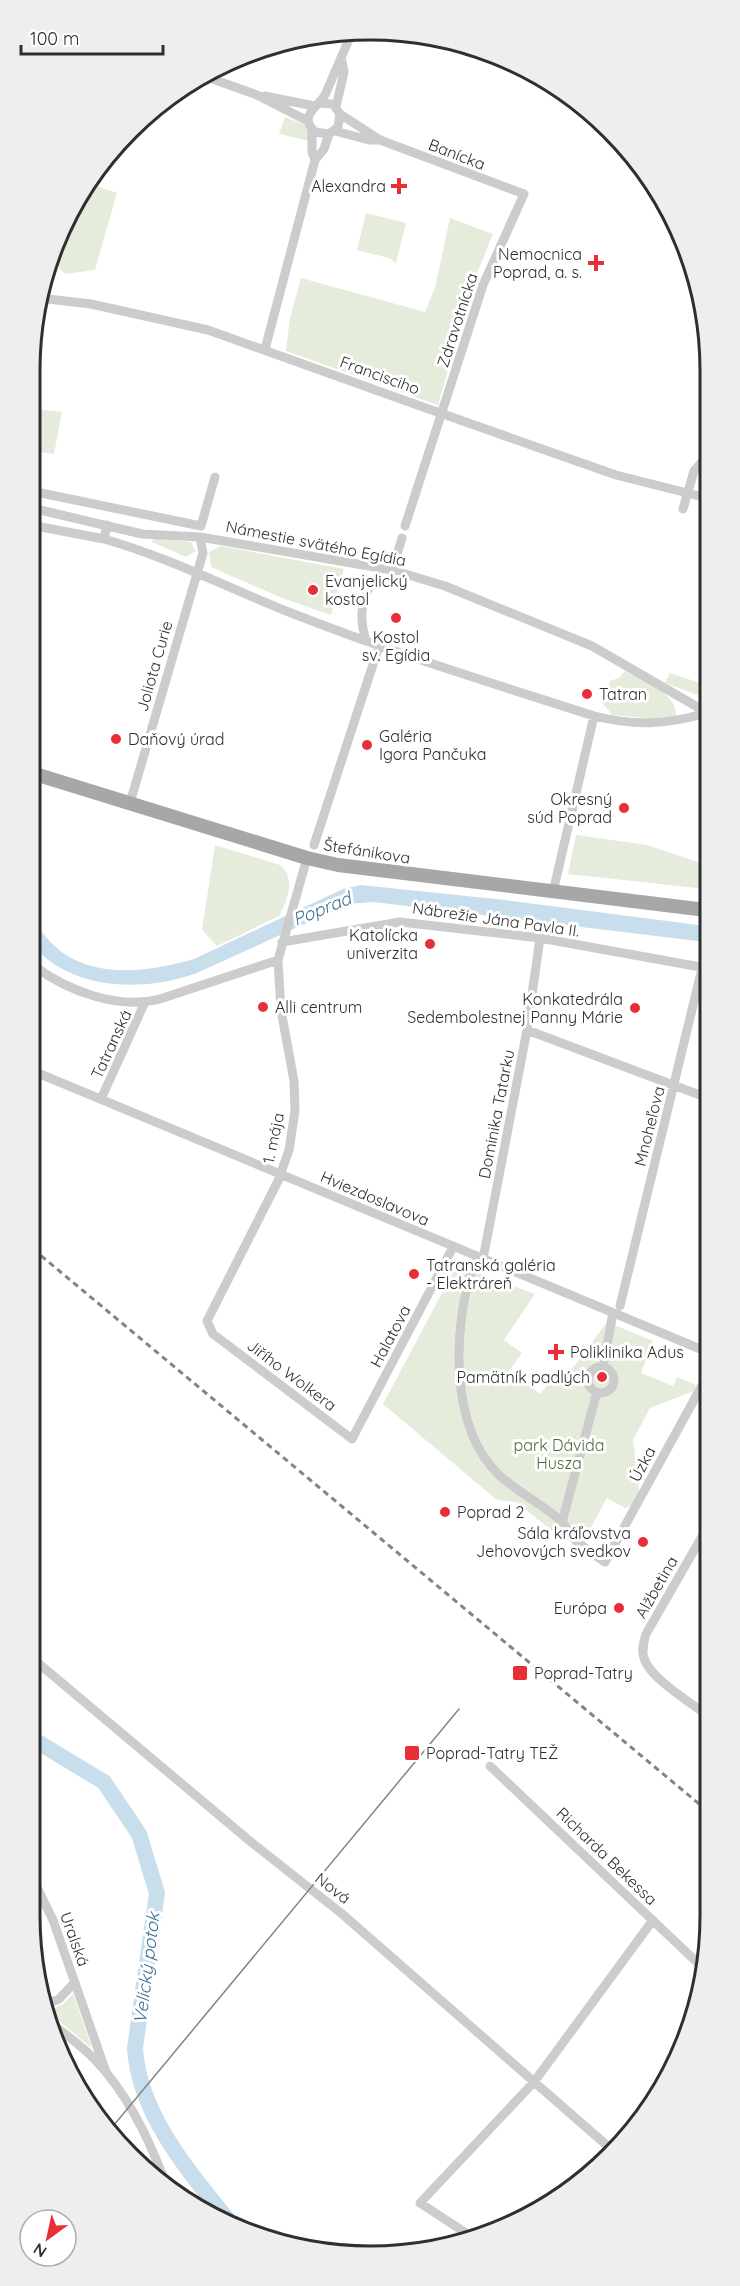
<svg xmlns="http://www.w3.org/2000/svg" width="740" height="2286" font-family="Quicksand,sans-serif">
<rect width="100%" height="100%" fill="#fff"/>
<!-- green -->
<path fill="#e5ecdc" d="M285,117L308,126L309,141L279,134Z
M87,183L117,193L95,270L65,274L54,262Z
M366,213L406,223L396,263L389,258L357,250Z
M450,218L493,234L473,283L438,405L286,351L290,318L301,278L425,312L435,288Z
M36,409L62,412L54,454L38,452Z
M153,538L191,542L196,551L186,557L152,542Z
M221,546L344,569L331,615L282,598L211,567L209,552Z
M625,671C643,681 677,692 676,716L657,719L612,715L602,702L610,681L619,678Z
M670,673L706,685V698L665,683Z
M576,835L647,845L706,865V889L568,874Z
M215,845L280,865C296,878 288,900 279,916L217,946L202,930Z
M457,1265L535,1294L504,1340L522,1353L509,1371L540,1394L554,1377L562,1382L607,1322L653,1341L641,1373L673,1386L677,1377L696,1385L694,1391L650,1408L633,1440L639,1491L631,1506L625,1508L607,1498L584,1540L568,1527L556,1534L516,1502L497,1500L383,1404Z
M73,1994L92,2048L50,2014L49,2010L62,2005Z"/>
<!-- water -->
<path fill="#c8deed" d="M361,885L505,900L706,926V942L374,902L348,904L197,973C145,992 74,991 34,947V923C45,936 56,950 71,958C109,978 155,970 194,959L343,889Z"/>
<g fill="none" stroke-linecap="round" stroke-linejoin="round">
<!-- river -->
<path stroke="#c8deed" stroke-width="16" d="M31,1738L104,1782L139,1834L157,1893L135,2048C139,2116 191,2174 232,2225"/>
<!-- street -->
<path stroke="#ccc" stroke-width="9" d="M207,77L257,95L308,121
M265,96L314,106
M320,103L333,104L340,114L338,127L329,134L315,132C298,116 317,108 325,95L350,37
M336,107L344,72L342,61
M340,114L380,140
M312,129V152L315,160
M335,131L369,140H380L524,194L483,285L405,526
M39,298L91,304L208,330L423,407
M265,349L315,160L324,149L329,134
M460,420L616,475L707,498
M36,492L201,526L215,477
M36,509L142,534L200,537L392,570L445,586L592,646L706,712
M683,509L694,471L707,456
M107,525L104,539C171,558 234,591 299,616C396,654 495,684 594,716C635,726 666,725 706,713
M36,526L104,539
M392,570L402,538
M366,641C360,620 360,607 369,588
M130,803L203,553L200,537
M314,845L379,646
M307,858L278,960L281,1010L294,1081L295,1111L289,1150L278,1181L207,1321L213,1334L352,1439L453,1247
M553,892L594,716
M282,942L400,922L540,938L706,968
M34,966C68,991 118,1010 160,999L278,960
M527,1030L705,1097
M33,1071L705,1351
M101,1099L145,1002
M483,1259L527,1030L540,938
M474,1263C453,1324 448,1426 499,1475C518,1493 543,1504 562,1522C566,1526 568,1532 572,1537C582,1547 594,1554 605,1562L705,1380
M620,1306L706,952
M603,1367L612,1318
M588 1380a13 13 0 1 1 26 0a13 13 0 1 1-26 0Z
M562,1522L597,1392
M31,1657L251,1842L341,1913L611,2149
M704,1713C688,1701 649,1677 644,1658C641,1650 644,1642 646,1634L704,1533
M490,1766L703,1968
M30,1873L53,1920L106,2072
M47,2004L59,1999L75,1982
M51,2023C67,2036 84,2047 97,2062C127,2094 149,2139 164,2179
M472,2237L420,2203L534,2082L653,1920"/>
<!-- primary -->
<path stroke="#a7a7a7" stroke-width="14" d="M35,774L307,858L338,865L706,910"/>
<!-- tram -->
<path stroke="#848484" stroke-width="1.5" d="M109,2131L459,1709"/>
<!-- rail -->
<path stroke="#848484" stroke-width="3" stroke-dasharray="6 4.5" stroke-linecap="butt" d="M33,1249L704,1808"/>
<!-- street-bridge -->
<path stroke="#ccc" stroke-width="9" d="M423,407L460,420"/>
</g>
<!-- markers -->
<g fill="#e92e37" stroke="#fff" stroke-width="2">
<path d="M396 177h6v6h6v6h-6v6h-6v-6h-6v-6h6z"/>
<path d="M593 254h6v6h6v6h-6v6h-6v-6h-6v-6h6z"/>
<circle cx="313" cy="590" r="6"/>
<circle cx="396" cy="618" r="6"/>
<circle cx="587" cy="694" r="6"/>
<circle cx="116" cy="739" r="6"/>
<circle cx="367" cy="745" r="6"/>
<circle cx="624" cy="808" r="6"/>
<circle cx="430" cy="944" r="6"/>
<circle cx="263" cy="1007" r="6"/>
<circle cx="635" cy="1008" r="6"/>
<circle cx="414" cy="1274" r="6"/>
<path d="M553 1343h6v6h6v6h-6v6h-6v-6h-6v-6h6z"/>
<circle cx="602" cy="1377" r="6"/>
<circle cx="445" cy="1512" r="6"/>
<circle cx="643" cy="1542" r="6"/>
<circle cx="619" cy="1608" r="6"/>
<rect x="512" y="1665" width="16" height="16" rx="3"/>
<rect x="404" y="1745" width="16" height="16" rx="3"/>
</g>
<g text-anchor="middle" stroke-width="6" stroke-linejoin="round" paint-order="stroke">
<!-- street labels -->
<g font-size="16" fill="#2f2f2f" stroke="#fff">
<text transform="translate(457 154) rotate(21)" y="6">Banícka</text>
<text transform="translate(457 320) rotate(-72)" y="6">Zdravotnícka</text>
<text transform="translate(380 375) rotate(20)" y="6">Francisciho</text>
<text transform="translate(316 543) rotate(11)" y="6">Námestie svätého Egídia</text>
<text transform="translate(154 666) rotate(-74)" y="6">Joliota Curie</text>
<text transform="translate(367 851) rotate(9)" y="6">Štefánikova</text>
<text transform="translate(496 919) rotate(8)" y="6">Nábrežie Jána Pavla II.</text>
<text transform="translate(111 1044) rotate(-65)" y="6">Tatranská</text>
<text transform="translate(496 1114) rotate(-79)" y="6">Dominika Tatarku</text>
<text transform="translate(649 1126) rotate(-76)" y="6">Mnoheľova</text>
<text transform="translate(273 1138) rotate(-78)" y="6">1. mája</text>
<text transform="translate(375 1198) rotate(23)" y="6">Hviezdoslavova</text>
<text transform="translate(390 1336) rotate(-62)" y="6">Halatova</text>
<text transform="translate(292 1375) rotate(37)" y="6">Jiřího Wolkera</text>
<text transform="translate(642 1464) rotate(-62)" y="6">Úzka</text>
<text transform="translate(656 1587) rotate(-60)" y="6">Alžbetina</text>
<text transform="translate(607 1856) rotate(44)" y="6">Richarda Bekessa</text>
<text transform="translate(333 1888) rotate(38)" y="6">Nová</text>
<text transform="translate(75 1939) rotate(70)" y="6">Uralská</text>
</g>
<!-- poi labels -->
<g font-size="16" fill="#2f2f2f" stroke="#fff" text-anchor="start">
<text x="386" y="192" text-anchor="end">Alexandra</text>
<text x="582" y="260" text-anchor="end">Nemocnica<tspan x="582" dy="18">Poprad, a. s.</tspan></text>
<text x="325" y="587">Evanjelický<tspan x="325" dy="18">kostol</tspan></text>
<text x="396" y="643" text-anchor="middle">Kostol<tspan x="396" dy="18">sv. Egídia</tspan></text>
<text x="599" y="700">Tatran</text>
<text x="379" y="742">Galéria<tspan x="379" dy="18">Igora Pančuka</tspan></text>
<text x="128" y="745">Daňový úrad</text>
<text x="612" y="805" text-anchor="end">Okresný<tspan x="612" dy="18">súd Poprad</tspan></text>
<text x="418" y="941" text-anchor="end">Katolícka<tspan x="418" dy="18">univerzita</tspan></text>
<text x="623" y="1005" text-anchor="end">Konkatedrála<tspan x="623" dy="18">Sedembolestnej Panny Márie</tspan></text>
<text x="275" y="1013">Alli centrum</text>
<text x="426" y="1271">Tatranská galéria<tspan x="426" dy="18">- Elektráreň</tspan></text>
<text x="570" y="1358">Poliklinika Adus</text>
<text x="590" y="1383" text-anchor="end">Pamätník padlých</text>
<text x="457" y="1518">Poprad 2</text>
<text x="631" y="1539" text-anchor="end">Sála kráľovstva<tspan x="631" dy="18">Jehovových svedkov</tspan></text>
<text x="607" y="1614" text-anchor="end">Európa</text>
<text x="534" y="1679">Poprad-Tatry</text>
<text x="426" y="1759">Poprad-Tatry TEŽ</text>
</g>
<!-- park labels -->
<g font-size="16" fill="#516c3b" stroke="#fff">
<text x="559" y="1451">park Dávida<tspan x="559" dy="18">Husza</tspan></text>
</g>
<!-- water labels -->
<g font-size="18" font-style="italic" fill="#3b6f93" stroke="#fff">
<text transform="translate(322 909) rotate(-22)" y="6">Poprad</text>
<text transform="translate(147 1968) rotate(-83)" y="6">Velický potok</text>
</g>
</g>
<!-- crop -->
<path d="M0 0H740V2286H0ZM370 40H370A330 330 0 0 1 700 370V1916A330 330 0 0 1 370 2246H370A330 330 0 0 1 40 1916V370A330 330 0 0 1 370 40Z" fill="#eee" fill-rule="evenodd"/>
<path fill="none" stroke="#2f2f2f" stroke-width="3" d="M370 40H370A330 330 0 0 1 700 370V1916A330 330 0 0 1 370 2246H370A330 330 0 0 1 40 1916V370A330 330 0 0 1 370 40Z"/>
<!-- north arrow -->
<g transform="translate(48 2238) rotate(213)"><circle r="28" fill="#ffffff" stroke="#acacac" stroke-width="1.5"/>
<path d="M0-4.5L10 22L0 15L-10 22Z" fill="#e92e37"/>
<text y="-9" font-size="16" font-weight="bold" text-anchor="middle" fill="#2f2f2f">N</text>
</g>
<!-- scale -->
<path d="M21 45v9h142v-9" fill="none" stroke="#2f2f2f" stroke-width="3"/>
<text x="30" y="45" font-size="18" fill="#2f2f2f" stroke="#ffffff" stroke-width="4.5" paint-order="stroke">100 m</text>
</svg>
